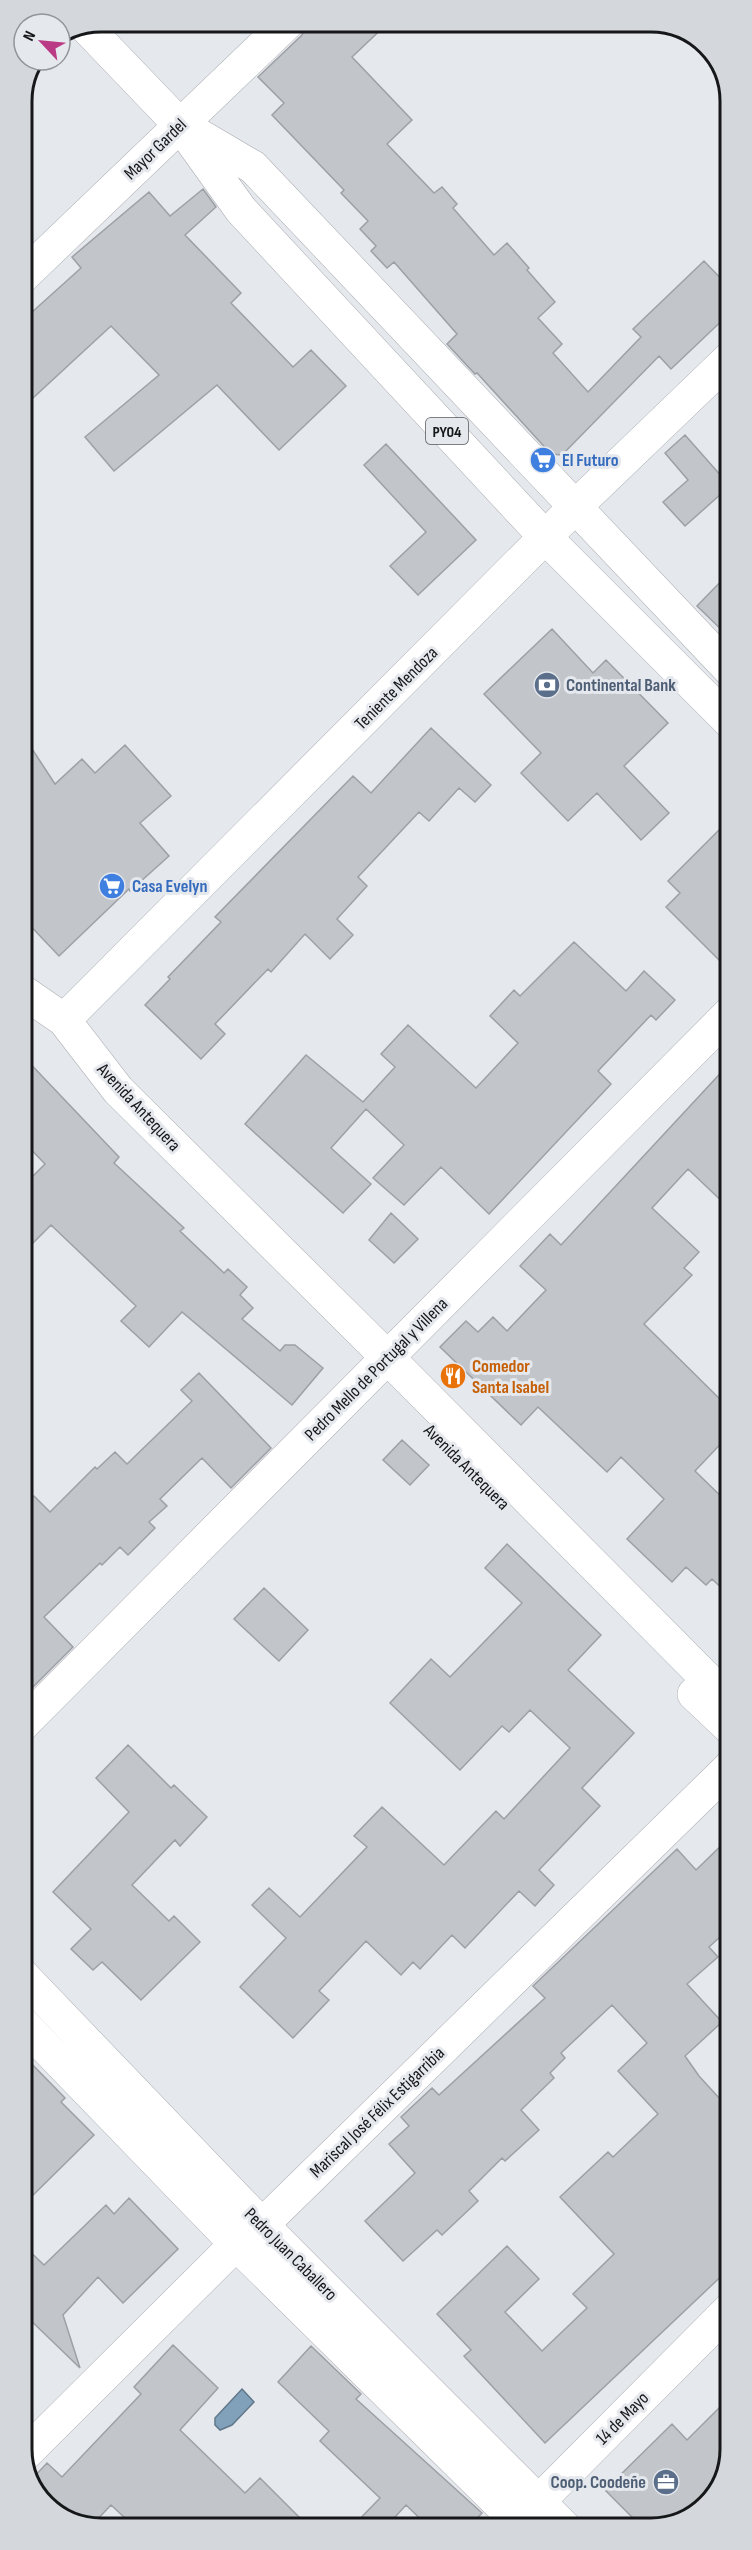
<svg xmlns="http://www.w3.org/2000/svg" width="752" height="2550" font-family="'Sofia Sans Condensed',sans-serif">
<rect width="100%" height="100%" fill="#e5e8ed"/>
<!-- water -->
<path fill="#81a1bb" stroke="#61788a" stroke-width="1.5" d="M242,2389L254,2402L232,2425L220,2430L215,2425V2418Z"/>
<!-- building -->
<path fill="#c2c5c9" stroke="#9da0a4" stroke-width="1.5" d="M307,21H390L352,57L412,120L387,144L434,193L442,187L457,204L453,208L494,255L507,243L529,268L527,270L555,302L538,318L562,344L553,353L588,392L641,337L633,329L704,261L730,288V313L671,369L659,356L562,455L551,454L477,373L475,374L447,344L457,334L394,262L387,268L371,251L376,246L360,229L368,221L341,193L344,190L272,115L284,103L258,77L302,35Z
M203,189L216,207L185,235L241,293L231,303L293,367L311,350L346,386L279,450L217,385L114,471L85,437L159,375L111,326L21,409V322L81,268L72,257L149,192L170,216Z
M685,435L730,486L685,526L663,502L688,480L665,453Z
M386,444L476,540L418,595L390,566L426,532L364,465Z
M730,572V638L697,606Z
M552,629L593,673L606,660L668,723L624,766L669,813L641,840L597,793L568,821L521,773L541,753L484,694Z
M431,728L491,785L475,802L459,788L429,821L419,812L358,877L367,886L337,919L353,935L330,959L305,934L271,972L268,969L215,1024L225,1034L201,1059L145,1005L170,979L168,977L221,922L215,917L353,776L371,793Z
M21,732L55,784L82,759L95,773L125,745L171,796L140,823L169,856L130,891L129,889L59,956L22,917Z
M730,819V971L666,907L680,893L668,881Z
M574,942L626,991L644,971L675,1000L656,1020L651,1015L598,1071L611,1084L489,1214L441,1167L404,1205L373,1178L404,1145L366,1109L331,1148L371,1184L343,1213L245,1124L306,1055L363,1102L395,1067L381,1054L408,1025L476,1088L518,1043L490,1016L514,990L520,996Z
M22,1055L119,1157L114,1163L184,1228L180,1231L224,1273L228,1269L247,1287L240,1295L253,1308L242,1319L280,1351L285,1345H295L323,1368L292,1405L182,1312L149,1347L121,1321L136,1306L51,1225L22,1254V1187L45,1164L22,1140Z
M730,1063V1209L688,1169L652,1208L699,1252L684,1268L692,1275L644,1324L730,1409V1434L695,1471L730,1505V1596L712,1579L706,1585L686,1567L672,1582L627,1539L664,1499L621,1457L607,1472L538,1407L521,1425L440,1347L466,1321L478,1332L493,1317L507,1331L546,1290L520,1266L550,1234L561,1245Z
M391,1213L418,1239L394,1263L369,1240Z
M199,1373L271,1448L231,1488L202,1458L160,1499L167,1506L149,1522L155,1528L128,1555L120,1547L102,1565L100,1563L44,1617L73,1647L22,1698V1507L34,1496L50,1512L95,1467L97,1469L115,1452L127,1464L192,1401L181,1390Z
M402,1440L429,1465L410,1485L383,1460Z
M507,1544L601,1635L568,1670L634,1733L582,1788L600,1806L539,1870L554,1885L535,1906L519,1891L465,1948L452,1935L420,1969L413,1962L401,1975L366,1941L319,1991L329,2000L293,2038L240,1987L286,1938L252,1905L269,1888L300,1917L367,1847L354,1836L382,1807L444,1865L496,1811L504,1819L570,1748L530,1710L509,1732L502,1726L460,1770L390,1703L431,1659L450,1677L522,1603L485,1568Z
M264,1588L308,1630L279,1661L234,1619Z
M128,1745L171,1788L174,1785L207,1817L180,1846L175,1840L132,1885L169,1921L174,1916L200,1942L141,2000L102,1962L93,1970L71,1949L91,1929L53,1892L129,1812L96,1778Z
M731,1836V1927L709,1947L718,1957L687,1984L722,2022L685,2056L699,2076L731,2111V2267L545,2443L464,2356L471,2350L437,2314L507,2246L539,2279L505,2312L542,2351L587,2308L573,2294L614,2254L560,2197L608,2152L613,2157L658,2114L618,2071L647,2043L612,2005L561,2053L565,2058L550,2073L554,2078L521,2110L539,2130L505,2161L502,2158L469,2191L478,2201L442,2235L437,2230L403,2261L365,2221L415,2173L389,2144L409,2126L401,2117L432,2088L439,2095L545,1998L533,1986L677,1849L696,1870Z
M22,2054L65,2098L61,2102L94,2135L22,2206Z
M129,2198L178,2249L123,2303L98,2277L63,2315L80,2368L22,2312V2244L44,2265L106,2205L114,2214Z
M173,2345L218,2388L180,2430L245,2493L260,2478L310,2528L137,2529L111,2505L90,2527L48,2510L31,2480L47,2463L62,2477L141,2394L134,2387Z
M311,2346L361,2394L356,2399L482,2513L468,2528H430L406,2505L385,2528H351L380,2498L320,2441L329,2431L278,2382Z
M731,2396V2450L714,2498L667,2527H642L605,2490L672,2424L687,2440Z"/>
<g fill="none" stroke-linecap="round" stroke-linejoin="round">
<defs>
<path id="minor" d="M21,278L289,21
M22,991L64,1020L118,1090L387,1357L730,1702
M64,1020L575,507L730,358
M694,1694L731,1729
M22,1725L730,1013
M22,1975L262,2225L565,2528
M22,2023L236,2244L524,2528"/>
<path id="major" d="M86,27L180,125L241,210L546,538L730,722
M190,130L253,167L730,670
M23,2456L236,2244L262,2225L731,1766
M512,2528L731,2308"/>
</defs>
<!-- minor casing -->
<use href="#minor" stroke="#acafb3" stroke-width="34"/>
<!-- major casing -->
<use href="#major" stroke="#acafb3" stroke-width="34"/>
<!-- minor -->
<use href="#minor" stroke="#fff" stroke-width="33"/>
<!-- major -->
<use href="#major" stroke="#fff" stroke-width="33"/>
</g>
<!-- icons -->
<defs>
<symbol id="supermarket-disc" viewBox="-11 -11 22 22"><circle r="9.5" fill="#3f7fe0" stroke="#e5e8ed"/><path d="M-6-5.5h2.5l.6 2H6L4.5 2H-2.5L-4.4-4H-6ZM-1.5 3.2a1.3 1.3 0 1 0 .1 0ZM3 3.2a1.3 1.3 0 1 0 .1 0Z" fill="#fff"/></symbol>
<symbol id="bank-disc" viewBox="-11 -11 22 22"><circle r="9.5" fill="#5c6f8a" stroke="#e5e8ed"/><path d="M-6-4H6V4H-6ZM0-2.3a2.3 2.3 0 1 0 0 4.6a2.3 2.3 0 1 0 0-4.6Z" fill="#fff"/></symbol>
<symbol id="restaurant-disc" viewBox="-11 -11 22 22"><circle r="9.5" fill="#e8710a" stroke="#e5e8ed"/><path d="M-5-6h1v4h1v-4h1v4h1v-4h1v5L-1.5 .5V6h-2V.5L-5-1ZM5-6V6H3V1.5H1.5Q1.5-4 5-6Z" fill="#fff"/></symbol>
<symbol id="office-disc" viewBox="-11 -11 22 22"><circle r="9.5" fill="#5c6f8a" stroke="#e5e8ed"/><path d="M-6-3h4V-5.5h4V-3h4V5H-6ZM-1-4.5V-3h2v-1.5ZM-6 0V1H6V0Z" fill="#fff"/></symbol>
</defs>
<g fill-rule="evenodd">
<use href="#supermarket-disc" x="528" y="445" width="30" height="30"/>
<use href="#bank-disc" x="532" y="670" width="30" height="30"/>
<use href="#supermarket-disc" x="97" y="871" width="30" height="30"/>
<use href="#restaurant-disc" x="438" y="1361" width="30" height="30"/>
<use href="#office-disc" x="651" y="2467" width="30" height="30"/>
</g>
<g text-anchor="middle" stroke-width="6" stroke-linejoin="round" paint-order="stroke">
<!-- shield labels -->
<rect fill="#e5e8ed" stroke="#545659" stroke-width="1.5" x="426" y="418" width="42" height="26" rx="4.5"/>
<g font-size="16" font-weight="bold" fill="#161719">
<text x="447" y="437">PY04</text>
</g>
<!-- street labels -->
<g font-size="18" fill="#161719" stroke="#e5e8ed">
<text transform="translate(155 149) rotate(-44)" y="6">Mayor Gardel</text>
<text transform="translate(396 688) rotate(-45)" y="6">Teniente Mendoza</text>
<text transform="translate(139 1107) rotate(47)" y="6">Avenida Antequera</text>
<text transform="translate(376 1369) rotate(-45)" y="6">Pedro Mello de Portugal y Villena</text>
<text transform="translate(467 1467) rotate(45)" y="6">Avenida Antequera</text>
<text transform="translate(377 2112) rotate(-44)" y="6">Mariscal José Félix Estigarribia</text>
<text transform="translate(291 2254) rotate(45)" y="6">Pedro Juan Caballero</text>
<text transform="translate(622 2418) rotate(-45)" y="6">14 de Mayo</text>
</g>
<!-- shop labels -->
<g font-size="18" font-weight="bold" fill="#366cbe" stroke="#e5e8ed" text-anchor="start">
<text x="562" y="466">El Futuro</text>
<text x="132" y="892">Casa Evelyn</text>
</g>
<!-- service labels -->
<g font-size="18" font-weight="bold" fill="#4e5e75" stroke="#e5e8ed" text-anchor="start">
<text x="566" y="691">Continental Bank</text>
<text x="646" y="2488" text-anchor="end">Coop. Coodeñe</text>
</g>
<!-- food labels -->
<g font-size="18" font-weight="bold" fill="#c56008" stroke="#e5e8ed" text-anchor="start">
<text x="472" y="1372">Comedor<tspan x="472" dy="21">Santa Isabel</tspan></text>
</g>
</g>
<!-- crop -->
<path d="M0 0H752V2550H0ZM101 32H651A69 69 0 0 1 720 101V2449A69 69 0 0 1 651 2518H101A69 69 0 0 1 32 2449V101A69 69 0 0 1 101 32Z" fill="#d4d7dc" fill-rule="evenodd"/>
<path fill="none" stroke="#161719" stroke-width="3" d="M101 32H651A69 69 0 0 1 720 101V2449A69 69 0 0 1 651 2518H101A69 69 0 0 1 32 2449V101A69 69 0 0 1 101 32Z"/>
<!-- north arrow -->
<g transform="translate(42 42) rotate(296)"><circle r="28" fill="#e5e8ed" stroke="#929498" stroke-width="1.5"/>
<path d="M0-4.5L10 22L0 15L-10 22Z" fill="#ba3a86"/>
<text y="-9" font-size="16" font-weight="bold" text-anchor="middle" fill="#161719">N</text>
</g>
</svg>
